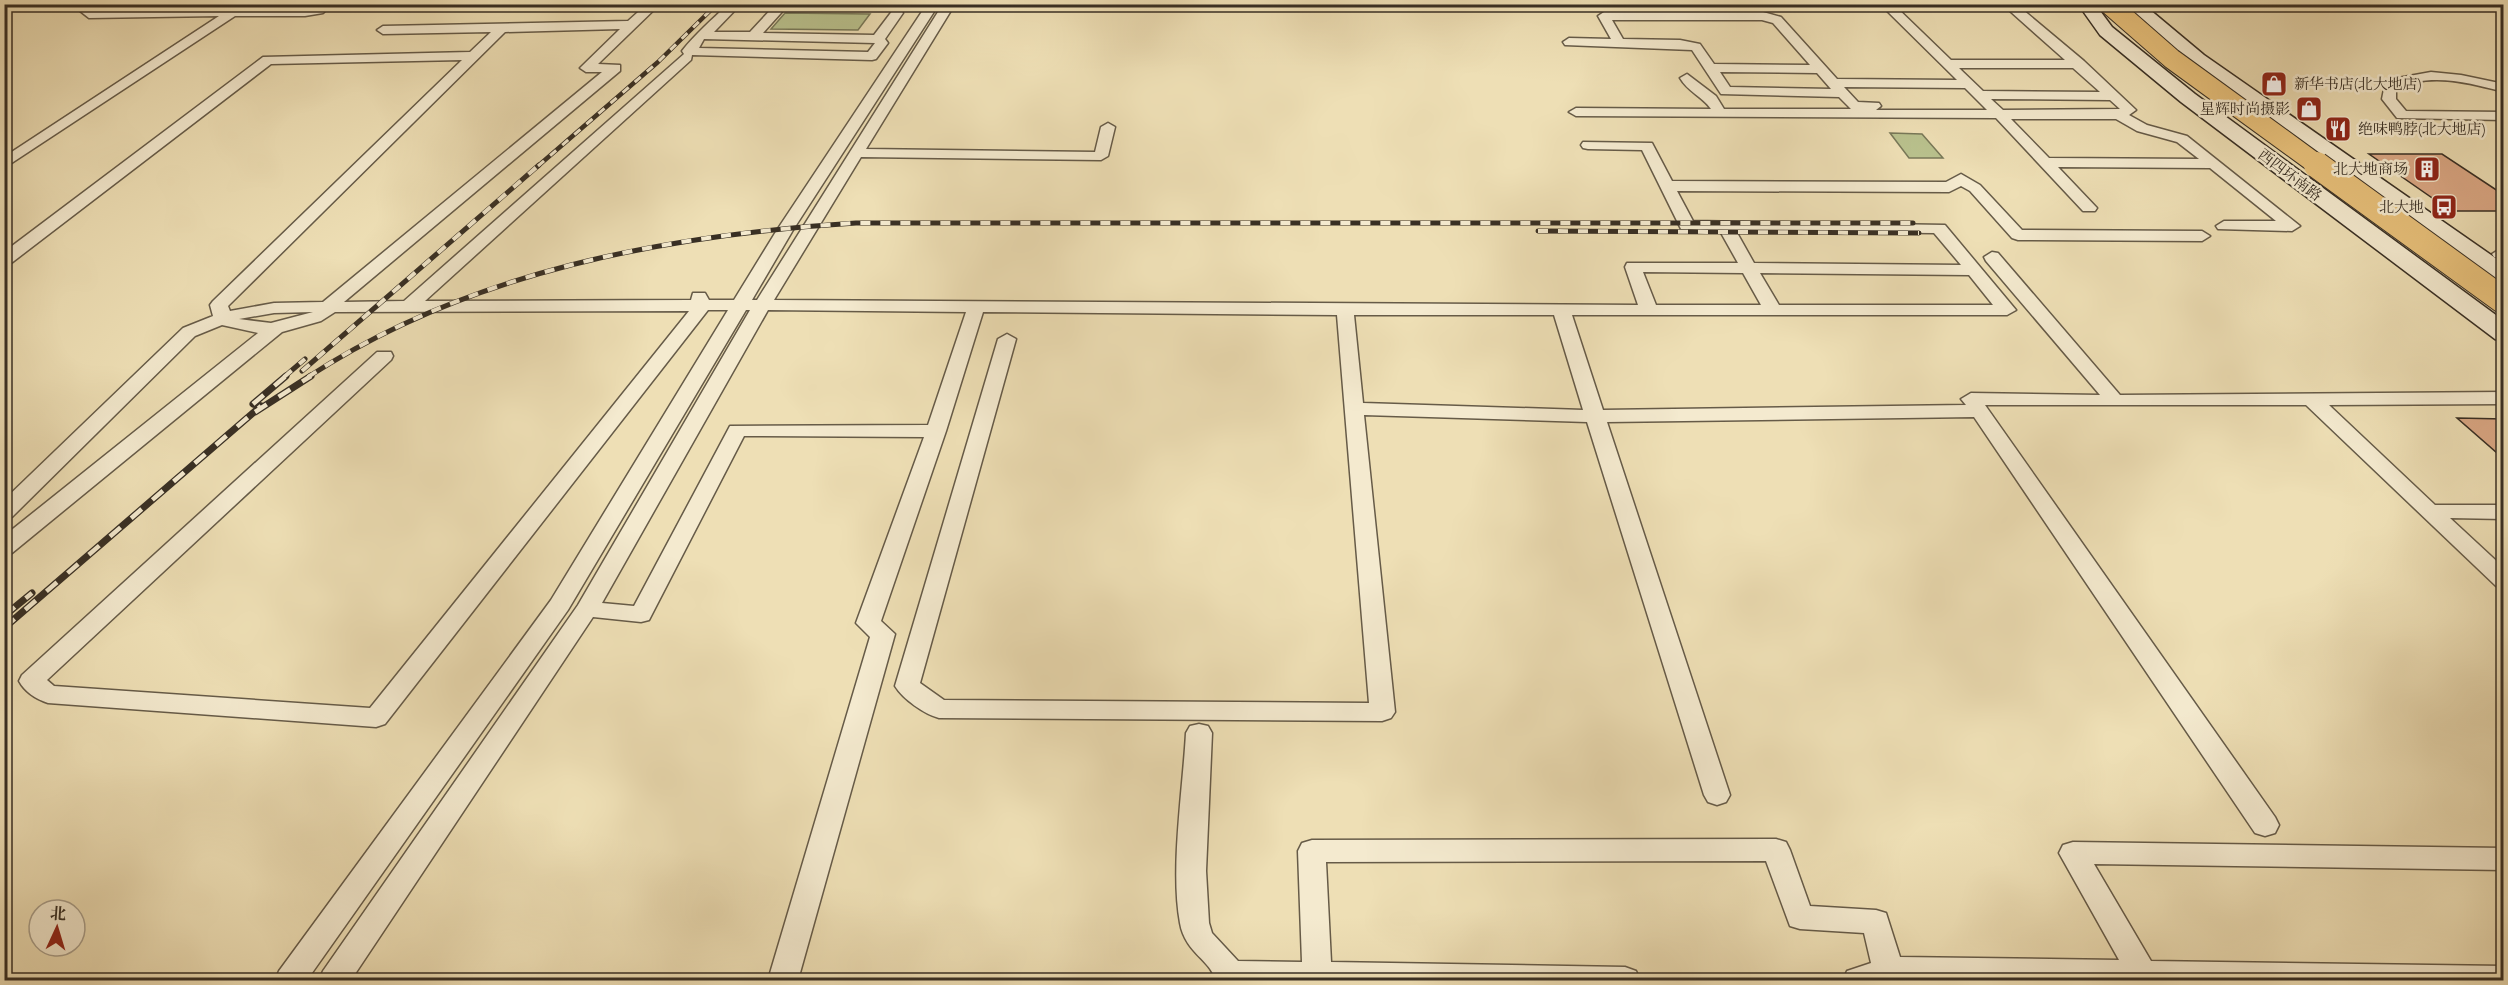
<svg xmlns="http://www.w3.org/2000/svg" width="2508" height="985" font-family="'IM FELL English','Noto Serif SC',serif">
<rect width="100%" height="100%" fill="#eedfb5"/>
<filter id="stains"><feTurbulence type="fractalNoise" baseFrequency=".00333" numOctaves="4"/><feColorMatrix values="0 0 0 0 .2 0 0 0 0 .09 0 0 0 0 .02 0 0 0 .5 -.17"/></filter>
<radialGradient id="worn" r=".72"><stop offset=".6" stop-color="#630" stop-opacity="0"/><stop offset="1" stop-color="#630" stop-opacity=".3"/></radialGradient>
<!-- green -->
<path fill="#b9c18d" stroke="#787858" stroke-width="1.5" d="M785,13L870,14L858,30L771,29Z
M1890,133L1922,134L1943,158H1909Z"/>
<!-- building -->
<path fill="#dba885" stroke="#382f24" stroke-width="1.5" d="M2369,154H2442L2504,195V211H2451Z
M2457,418L2504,419V459Z"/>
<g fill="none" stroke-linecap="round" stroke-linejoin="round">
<defs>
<path id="street" d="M88,4H103L95,10L305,8L332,4L323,13L305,16H235L4,168V157L219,16L89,18L80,11Z
M647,4H660L598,64L620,65V71L344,302L404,301L684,54L682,51C695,34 711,21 728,4H741L714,32H750L776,4H789L763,33L874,35L893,10H901L903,13L885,39L888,43L876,59L872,60L692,55L691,60L425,301L691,300L693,293H705L709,300H734L777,230L927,4H939L793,230L752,300H757L943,4H955L866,149L1095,152L1101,127L1108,123L1115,127L1108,156L1101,160L861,157L774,300L1638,305L1625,267L1627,263H1738L1720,231L1681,229L1642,150L1588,149L1583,148L1581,145L1583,142L1652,143L1672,181L1946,182L1961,174L1980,185L2022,230L2202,231L2210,236L2202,241L2018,240L2012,238L1970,191L1961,186L1949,192L1677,191L1693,221L1945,225L2016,310L2007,315H1572L1603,410L1966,405L1961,399L1971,393L2100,395L1986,261L1984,257L1992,252L1998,253L2120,395L2504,392V404L2329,405L2435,505H2504V519L2450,518L2504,568V588L2496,586L2306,405H1985L2275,817L2279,825L2275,833L2265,836L2255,833L1974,417L1607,422L1730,795L1726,802L1717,805L1708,802L1704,795L1587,422L1364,415L1395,712L1391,718L1382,721L939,718C924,714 903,699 895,686L998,339L1007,334L1016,339L920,683L944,700L1369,703L1337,315L983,312L946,431L881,621L895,634L798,980H768L870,637L856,623L924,437L744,436L649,620L641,622L593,617L351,980H319L323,971L578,605L750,310H746L568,610L307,980H275L279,971L551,600L728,310H708L385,724L376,727L48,703C36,699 25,692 19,681L22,675L377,352H391L393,356L391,360L47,680L54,686L370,708L689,311L335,312L321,321L282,332L12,553L4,555V536L258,333L222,325L195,336L12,517L4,518V500L183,328L213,316L210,305L213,301L462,60L271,64L10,264L4,265V252L263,57L470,52L491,32L383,34L377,30L383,26L628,21ZM620,29L580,68L586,72H602L323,302L274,303L230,311L228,306L505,32ZM704,39L875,43L868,52L699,48ZM1736,231L1934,233L1961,265L1754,263ZM1643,272L1743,273L1761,305H1656ZM1760,273L1969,275L1993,305H1779ZM768,310L966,312L928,425L730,426L634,606L602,603ZM313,312L271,323L239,319L274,313ZM1354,315H1554L1583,410L1363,403Z
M1880,4H1893L1951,60H2065L2002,4H2016L2084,61L2136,110L2129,115L2147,125L2187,136L2300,226L2292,231L2218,229L2216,226L2224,221H2276L2210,168L2058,167L2097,208L2095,211H2083L1996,118L1576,116L1569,112L1576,108L1711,109C1702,96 1688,92 1680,78L1687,74L1716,96L1724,109H1851L1839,97L1721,94L1692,50L1565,45L1563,42L1569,38L1611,39L1598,16L1604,12H1763L1781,17L1837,79L1957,80ZM1612,20H1762L1773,23L1810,65L1714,64L1700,44L1680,40L1623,39ZM1959,68H2073L2100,92L1983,91ZM1720,72L1817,73L1831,89L1730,87ZM1844,87L1965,88L1987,110H1876L1881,106L1879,103L1858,102ZM1991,99L2110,100L2120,109L2003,110ZM2011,119H2116L2137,131L2177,142L2199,159L2049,158Z
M2431,72L2461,75L2504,84V92C2469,83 2430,72 2396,89V99L2406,111L2504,112V120L2397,118L2382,99L2385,84L2398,78Z
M2500,249H2504V259L2494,257L2492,254Z
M1199,724L1208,726L1212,733L1206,871L1209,923L1212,933L1238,961L1302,962L1298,851L1302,843L1312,840L1776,839L1786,842L1790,850L1810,906L1876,910L1886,913L1900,957L2119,960L2059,853L2063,845L2073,842L2504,848V870L2094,864L2151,961L2504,966V980H1843L1847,971L1871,963L1864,933L1800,929L1790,926L1766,861L1326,862L1331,962L1625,967L1636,971L1640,980H1215C1212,961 1185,953 1180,923C1170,869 1183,789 1186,733L1190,726Z"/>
<path id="secondary" d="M2078,4H2095L2112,27L2195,94L2504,321V342L2495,339L2181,102L2100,35Z
M2124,4H2143L2204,55L2504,264V282L2495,280L2192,63Z"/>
</defs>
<!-- street casing -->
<use href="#street" stroke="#665b48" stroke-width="3"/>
<!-- secondary casing -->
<use href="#secondary" stroke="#382f24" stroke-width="3"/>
<!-- street -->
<use href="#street" fill="#f4eacf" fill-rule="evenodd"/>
<!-- secondary -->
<use href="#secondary" fill="#f4eacf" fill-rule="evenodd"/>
<defs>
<path id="rail-far2" d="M538,166L658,62L717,4"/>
<path id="rail-far1" d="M1538,231L1919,233
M302,371L539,165
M284,377L305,359
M308,377C470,271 667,235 856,223H1913"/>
<path id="rail" d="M253,404L286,376
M255,412L311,376
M4,616L32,593
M4,628L261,406"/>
</defs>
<!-- rail-far2 casing -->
<use href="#rail-far2" stroke="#382f24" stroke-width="4.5"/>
<!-- rail-far1 casing -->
<use href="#rail-far1" stroke="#382f24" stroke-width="5"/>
<!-- rail casing -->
<use href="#rail" stroke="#382f24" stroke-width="7"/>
<!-- rail-far2 -->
<use href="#rail-far2" stroke="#f4eacf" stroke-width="3" stroke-dasharray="8" stroke-linecap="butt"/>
<!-- rail-far1 -->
<use href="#rail-far1" stroke="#f4eacf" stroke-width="4" stroke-dasharray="10" stroke-linecap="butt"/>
<!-- rail -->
<use href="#rail" stroke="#f4eacf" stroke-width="4.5" stroke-dasharray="14" stroke-linecap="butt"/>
<defs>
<path id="highway-bridge-far1" d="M2109,4L2172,59L2319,166"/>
<path id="highway-bridge" d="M2317,165L2504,301"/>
</defs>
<!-- highway-bridge-far1 casing -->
<use href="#highway-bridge-far1" stroke="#382f24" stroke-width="22" stroke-linecap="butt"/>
<!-- highway-bridge casing -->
<use href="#highway-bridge" stroke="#382f24" stroke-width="28" stroke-linecap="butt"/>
<!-- highway-bridge-far1 -->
<use href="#highway-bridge-far1" stroke="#e7c07a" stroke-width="20"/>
<!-- highway-bridge -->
<use href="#highway-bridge" stroke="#e7c07a" stroke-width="26"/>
</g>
<!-- icons -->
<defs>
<symbol id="shop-square" viewBox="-11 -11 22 22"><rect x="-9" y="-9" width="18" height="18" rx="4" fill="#8f2418" stroke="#f4eacf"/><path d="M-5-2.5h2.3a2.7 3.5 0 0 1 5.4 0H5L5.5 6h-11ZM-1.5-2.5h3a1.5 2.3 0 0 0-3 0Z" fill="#fff"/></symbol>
<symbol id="restaurant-square" viewBox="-11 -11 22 22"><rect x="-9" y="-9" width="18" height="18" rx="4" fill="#8f2418" stroke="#f4eacf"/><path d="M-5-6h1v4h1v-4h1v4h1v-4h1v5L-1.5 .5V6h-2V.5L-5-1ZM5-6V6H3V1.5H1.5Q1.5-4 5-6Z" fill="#fff"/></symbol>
<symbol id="building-square" viewBox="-11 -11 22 22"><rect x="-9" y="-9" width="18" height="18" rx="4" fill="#8f2418" stroke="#f4eacf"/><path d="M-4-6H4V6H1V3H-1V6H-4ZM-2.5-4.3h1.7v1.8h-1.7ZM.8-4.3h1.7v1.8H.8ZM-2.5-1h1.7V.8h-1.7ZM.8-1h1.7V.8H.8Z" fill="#fff"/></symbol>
<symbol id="bus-square" viewBox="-11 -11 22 22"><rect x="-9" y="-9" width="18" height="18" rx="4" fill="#8f2418" stroke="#f4eacf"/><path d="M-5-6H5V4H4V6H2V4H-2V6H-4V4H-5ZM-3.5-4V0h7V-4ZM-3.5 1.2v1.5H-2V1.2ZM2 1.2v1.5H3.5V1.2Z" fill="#fff"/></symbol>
</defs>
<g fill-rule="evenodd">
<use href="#shop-square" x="2259" y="69" width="30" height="30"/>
<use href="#shop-square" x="2294" y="94" width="30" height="30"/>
<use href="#restaurant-square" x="2323" y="114" width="30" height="30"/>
<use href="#building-square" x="2412" y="154" width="30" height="30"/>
<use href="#bus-square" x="2429" y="192" width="30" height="30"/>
</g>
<g text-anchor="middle" stroke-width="5" stroke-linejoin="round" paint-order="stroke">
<!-- far-poi labels -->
<g font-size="15" fill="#382f24" stroke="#f4eacf" text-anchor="end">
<text x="2294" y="89" text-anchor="start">新华书店(北大地店)</text>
<text x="2290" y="114">星辉时尚摄影</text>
<text x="2358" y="134" text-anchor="start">绝味鸭脖(北大地店)</text>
<text x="2408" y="174">北大地商场</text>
<text x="2424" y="212">北大地</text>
</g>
<!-- far-street labels -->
<g font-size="15" fill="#382f24" stroke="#f4eacf">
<text transform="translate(2290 175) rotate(37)" y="5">西四环南路</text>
</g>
</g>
<!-- margin -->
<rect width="2508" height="985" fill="none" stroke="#eedfb5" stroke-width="24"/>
<rect x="6" y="6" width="2496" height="973" fill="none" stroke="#382f24" stroke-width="3"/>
<rect x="12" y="12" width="2484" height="961" fill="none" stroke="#382f24" stroke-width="1.5"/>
<!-- north arrow -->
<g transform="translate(57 928) rotate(4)"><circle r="28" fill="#f4eacf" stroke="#a99f8b" stroke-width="1.5"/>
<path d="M0-4.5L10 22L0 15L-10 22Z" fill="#8f2418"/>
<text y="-9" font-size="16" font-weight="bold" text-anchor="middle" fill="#382f24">北</text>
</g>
<rect width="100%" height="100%" filter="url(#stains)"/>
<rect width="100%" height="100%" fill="url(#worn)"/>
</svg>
